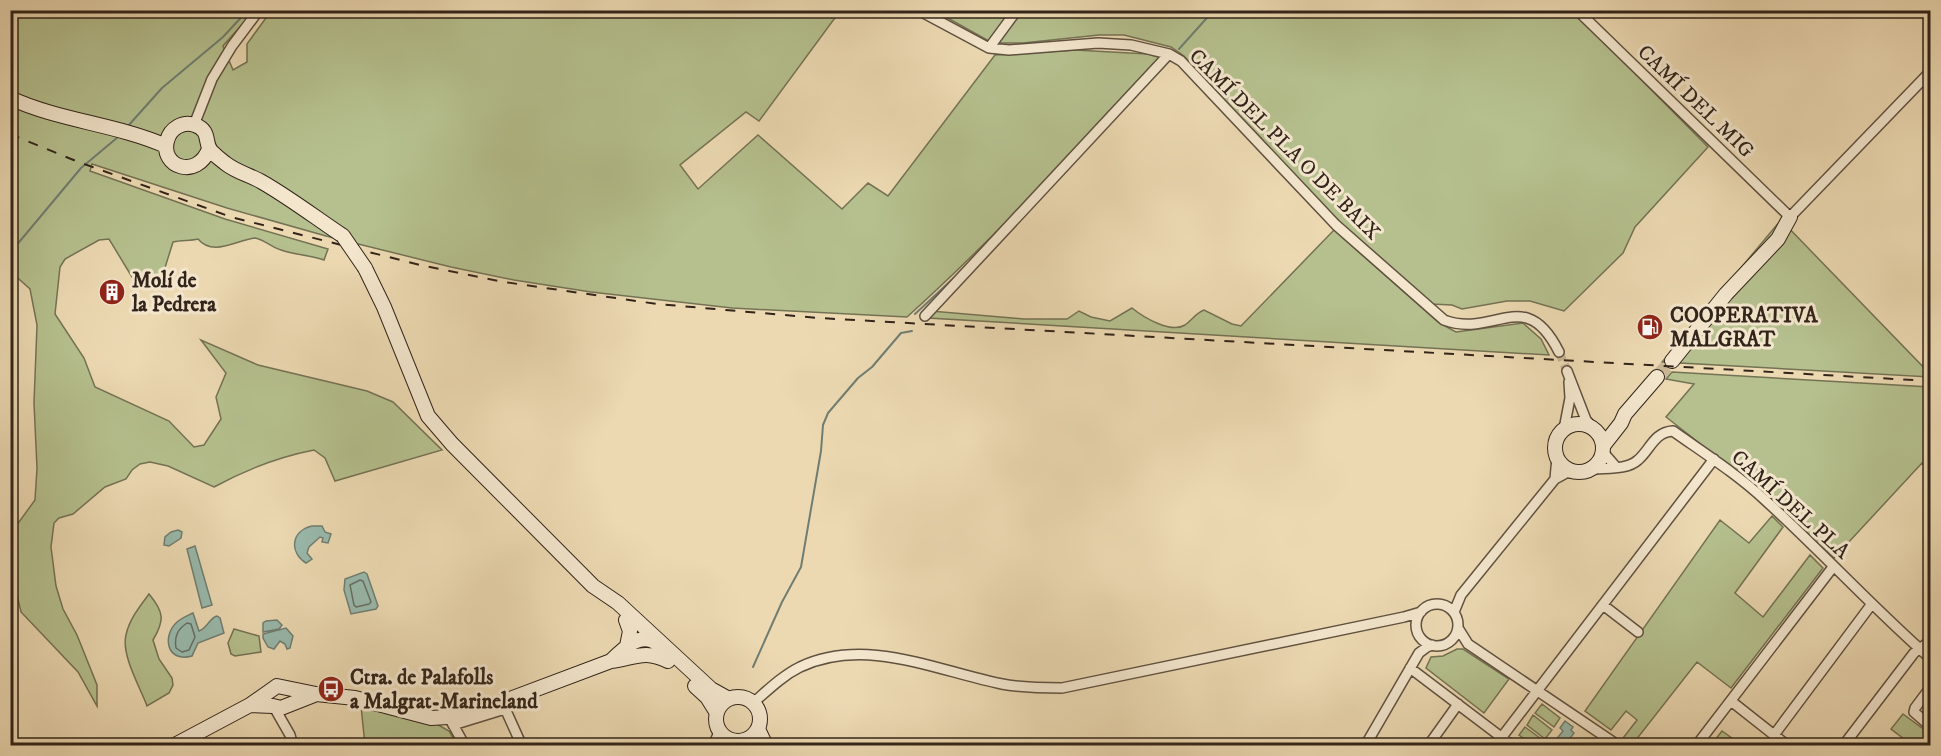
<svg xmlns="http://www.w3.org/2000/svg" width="1941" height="756" font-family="'IM FELL DW Pica',serif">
<rect width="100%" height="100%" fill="#ecd9b2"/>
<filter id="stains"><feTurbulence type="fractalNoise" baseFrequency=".00333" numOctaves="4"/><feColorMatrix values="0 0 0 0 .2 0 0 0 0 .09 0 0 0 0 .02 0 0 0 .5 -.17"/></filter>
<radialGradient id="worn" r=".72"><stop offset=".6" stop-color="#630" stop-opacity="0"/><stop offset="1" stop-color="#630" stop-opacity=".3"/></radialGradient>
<!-- green -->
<path fill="#b5c08e" stroke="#747254" stroke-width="1.5" d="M10,11H254L223,46L233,70L247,62V44L271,11H840L759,121L746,112L680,165L698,189L758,135L842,209L868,183L888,196L995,55L1075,50L1148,54L1161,58C1079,146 997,236 907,317L732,308L591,292L514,280L451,267L326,236L227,208L92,164L90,171L225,219L328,249L324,260C310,255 295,255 281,250C271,247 265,240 255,238C236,240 213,257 198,239C190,241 182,240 173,242L163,274L154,287H138L109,239L99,240L65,259L60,267L55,314L84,358L95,387L169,421L194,447L204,445L221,419L216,397L226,373L201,340L258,365L367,391L393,402L442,450L335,481L325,458L314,450C278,457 247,469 214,487L168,466L150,462L140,464L132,470L126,479L105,487L73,514L59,518L54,523L51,547L56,586L63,609L77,635L97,685V706L78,672L21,612L11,569V533L35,500L37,468L34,403L37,325L30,289L11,272Z
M935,11H1573L1708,147L1635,227L1623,253L1564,311L1530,301H1507L1462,309L1452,305L1431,304L1338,223L1276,159L1184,56L1171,47L1124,35H1099L1023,43H1001L987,40Z
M1781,220L1929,373L1930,377L1662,362Z
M1334,230L1439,323L1456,332L1523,323L1541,339L1549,355L928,318L931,311L1024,319H1067L1079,311L1091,317L1110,321L1132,308C1143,317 1171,334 1185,325C1192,320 1196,313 1204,310L1232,324L1241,326Z
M1672,372L1930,387V470L1922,463L1834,558L1757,488L1666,417L1694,384L1666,379Z
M1772,516L1783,527L1735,593L1763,617L1810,555L1823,568L1731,688L1697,662L1632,745L1623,738L1637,720L1626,711L1611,730L1585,711L1720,520L1749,543Z
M149,594C164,612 165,620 153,640L159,659L172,678L173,685L169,693L147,706C140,687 121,655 126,635C129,620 140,606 149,594Z
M234,629L259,636L261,652L235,656L231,654L228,643Z
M1457,649H1463L1509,679L1484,713L1426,668L1431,657L1443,656Z
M1542,704L1560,718L1554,727L1535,713Z
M361,706L435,723L449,731L457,745H365Z
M1903,714L1930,734V745H1912L1891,729Z
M1533,715L1552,730L1545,739L1527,725Z
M1525,727L1544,741L1540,745H1532L1519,735Z
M1722,731L1736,741L1733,745H1711Z"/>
<!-- water -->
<path fill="#99baad" stroke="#707e72" stroke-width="1.5" d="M312,526H322L325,532L331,534L328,543L322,542L323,538L320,537L309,547L307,553L312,559L306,563C289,552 291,531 312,526Z
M178,530L182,532L181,538L169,546L164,545L165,537L171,532Z
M195,546L212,605L202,608L187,549Z
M364,572L367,574L378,606L376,609L351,614L344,590L345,579Z
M193,613L199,631C208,628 209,618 217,616L220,618L224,633L198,643L192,656C167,663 162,637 176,623C181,618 187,616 193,613Z
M277,620L282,625L279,629L263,632V623L266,621Z
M286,628L293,636L290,648L287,649L285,644L280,641L274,649L268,647L263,638V634Z
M1565,721L1573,727L1571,730L1574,733L1565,745H1559L1554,742L1563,731L1560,728Z"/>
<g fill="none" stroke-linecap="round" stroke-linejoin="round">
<!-- shore -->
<path stroke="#666f64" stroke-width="1.5" d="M360,580L363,581L371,602L369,604L356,607L354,605L350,585Z
M187,623L191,624L195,637L189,650L182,652L176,648C174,636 178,629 187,623Z"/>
<!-- stream -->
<path stroke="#707e72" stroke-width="2" d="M1179,49L1214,10
M1159,71L1169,61
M128,126L162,88L223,37L248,10
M10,253L81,168L118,137
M915,314L957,275
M753,667L782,602L801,567L821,451L823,425L828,413L858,378L872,367L901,333L912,331"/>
<!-- street-tunnel -->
<path stroke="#c7b594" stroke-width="9" stroke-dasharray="9 4.5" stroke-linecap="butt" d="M1559,352L1567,371"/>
<!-- secondary-tunnel -->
<path stroke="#c7b594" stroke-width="14" stroke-dasharray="14 7" stroke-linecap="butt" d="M1657,377L1672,361"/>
<defs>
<path id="street" d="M918,10L989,48L1009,50L1098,43L1131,45L1169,54L1181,61L1336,225L1444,320C1495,339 1525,284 1559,352
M1577,10L1790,217L1930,72
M989,48L1017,10
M194,125L212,79L232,46L259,10
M925,316L1169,54
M1567,371L1586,420L1592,427
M1564,429L1570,398L1569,382
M1603,452L1616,467
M1588,470C1603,467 1626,471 1638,460C1650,450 1654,432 1673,431C1704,453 1737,474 1765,500C1821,551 1873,608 1930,658
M1555,479L1557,457
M1416 625a21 21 0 1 1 42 0a21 21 0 1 1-42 0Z
M1603,605L1638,632
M1454,612L1461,595L1555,479L1566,473L1578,472
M1458,628L1468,644L1619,746
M1410,668L1513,746
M1930,688L1915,708L1914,712L1930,726
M1731,701L1788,746
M753,703C768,690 782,676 800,667C866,636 937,671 1002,684C1022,688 1042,688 1062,688L1404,617L1421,612
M503,704L522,746
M274,707L290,735L293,746
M451,721L465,746
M453,725L505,709
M1774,735L1871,605
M713,746L719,732
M719,746L728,739
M1365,746L1419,653L1427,647L1432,645
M1428,746L1458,704
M1495,746L1714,459
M1696,746L1833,567
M1843,746L1914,653L1930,641"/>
<path id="secondary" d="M10,98C60,121 116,124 166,146
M209,149C197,180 160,167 167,141C170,128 183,121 195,125C211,131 204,142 211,151C215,155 221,160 225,163C236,172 250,175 262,182C290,198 316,218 343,236
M365,268L384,307L428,416L452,444L593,586L618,603L711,689L729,699
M1672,361L1726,294L1778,239L1790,217
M1555 448a24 24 0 1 1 48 0a24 24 0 1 1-48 0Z
M1603,446L1621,423L1625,414L1657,377
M626,620L630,631L627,646
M611,661C623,649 642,629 659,645
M695,686L707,697L717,713
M716 719a22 22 0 1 1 44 0a22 22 0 1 1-44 0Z
M250,705L273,706L281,708L314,695
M758,729L766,746
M173,746L250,705L277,686L316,694L355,698L431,718L448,717L502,702L611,661C635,658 644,649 668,661"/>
</defs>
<!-- street casing -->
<use href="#street" stroke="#605140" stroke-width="12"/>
<!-- secondary casing -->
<use href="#secondary" stroke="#32241a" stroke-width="16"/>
<!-- street -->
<use href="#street" stroke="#f3e6cd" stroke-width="9"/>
<!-- secondary -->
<use href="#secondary" stroke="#f3e6cd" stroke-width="14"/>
<!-- rail -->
<path stroke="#32241a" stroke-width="2" stroke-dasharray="10 10" stroke-linecap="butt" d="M10,134L76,161L231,217L420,265L504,282L657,304L819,318L1930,381"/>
<defs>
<path id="secondary-bridge" d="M343,236L365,268"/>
</defs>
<!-- secondary-bridge casing -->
<use href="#secondary-bridge" stroke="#32241a" stroke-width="16" stroke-linecap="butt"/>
<!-- secondary-bridge -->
<use href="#secondary-bridge" stroke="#f3e6cd" stroke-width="14"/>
</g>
<!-- icons -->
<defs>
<symbol id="building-disc" viewBox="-11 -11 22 22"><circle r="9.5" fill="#8f2418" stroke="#f3e6cd"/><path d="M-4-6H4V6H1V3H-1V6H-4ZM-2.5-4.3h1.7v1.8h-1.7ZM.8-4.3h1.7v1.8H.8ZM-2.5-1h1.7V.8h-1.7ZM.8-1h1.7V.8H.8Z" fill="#fff"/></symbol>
<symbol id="fuel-disc" viewBox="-11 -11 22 22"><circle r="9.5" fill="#8f2418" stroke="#f3e6cd"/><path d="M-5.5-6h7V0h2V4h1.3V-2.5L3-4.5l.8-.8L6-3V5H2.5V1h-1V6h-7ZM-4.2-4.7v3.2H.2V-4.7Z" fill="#fff"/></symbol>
<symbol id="bus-disc" viewBox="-11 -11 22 22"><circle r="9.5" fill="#8f2418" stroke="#f3e6cd"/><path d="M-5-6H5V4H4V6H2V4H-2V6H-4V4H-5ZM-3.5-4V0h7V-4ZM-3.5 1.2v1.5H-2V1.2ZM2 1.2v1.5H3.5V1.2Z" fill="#fff"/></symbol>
</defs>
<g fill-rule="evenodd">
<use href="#building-disc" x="97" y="277" width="30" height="30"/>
<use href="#fuel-disc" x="1635" y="312" width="30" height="30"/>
<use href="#bus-disc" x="316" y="674" width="30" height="30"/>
</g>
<g text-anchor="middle" stroke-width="6" stroke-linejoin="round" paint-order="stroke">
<!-- street labels -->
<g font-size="21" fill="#32241a" stroke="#f3e6cd">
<text transform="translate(1696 101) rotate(44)" y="7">CAMÍ DEL MIG</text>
<text transform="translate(1285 144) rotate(45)" y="7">CAMÍ DEL PLA O DE BAIX</text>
<text transform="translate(1791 504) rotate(42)" y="7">CAMÍ DEL PLA</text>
</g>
<!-- poi labels -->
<g font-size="21" font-weight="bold" fill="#32241a" stroke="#f3e6cd" text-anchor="start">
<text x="132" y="287">Molí de<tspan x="132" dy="24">la Pedrera</tspan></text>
<text x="1670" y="322">COOPERATIVA<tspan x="1670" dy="24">MALGRAT</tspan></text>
<text x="350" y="684">Ctra. de Palafolls<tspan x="350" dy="24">a Malgrat-Marineland</tspan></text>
</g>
</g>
<!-- margin -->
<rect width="1941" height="756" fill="none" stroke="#ecd9b2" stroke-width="36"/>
<rect x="12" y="12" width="1917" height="732" fill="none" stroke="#32241a" stroke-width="3"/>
<rect x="18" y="18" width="1905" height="720" fill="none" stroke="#32241a" stroke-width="1.5"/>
<rect width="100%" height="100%" filter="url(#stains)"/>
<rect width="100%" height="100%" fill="url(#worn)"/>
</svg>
